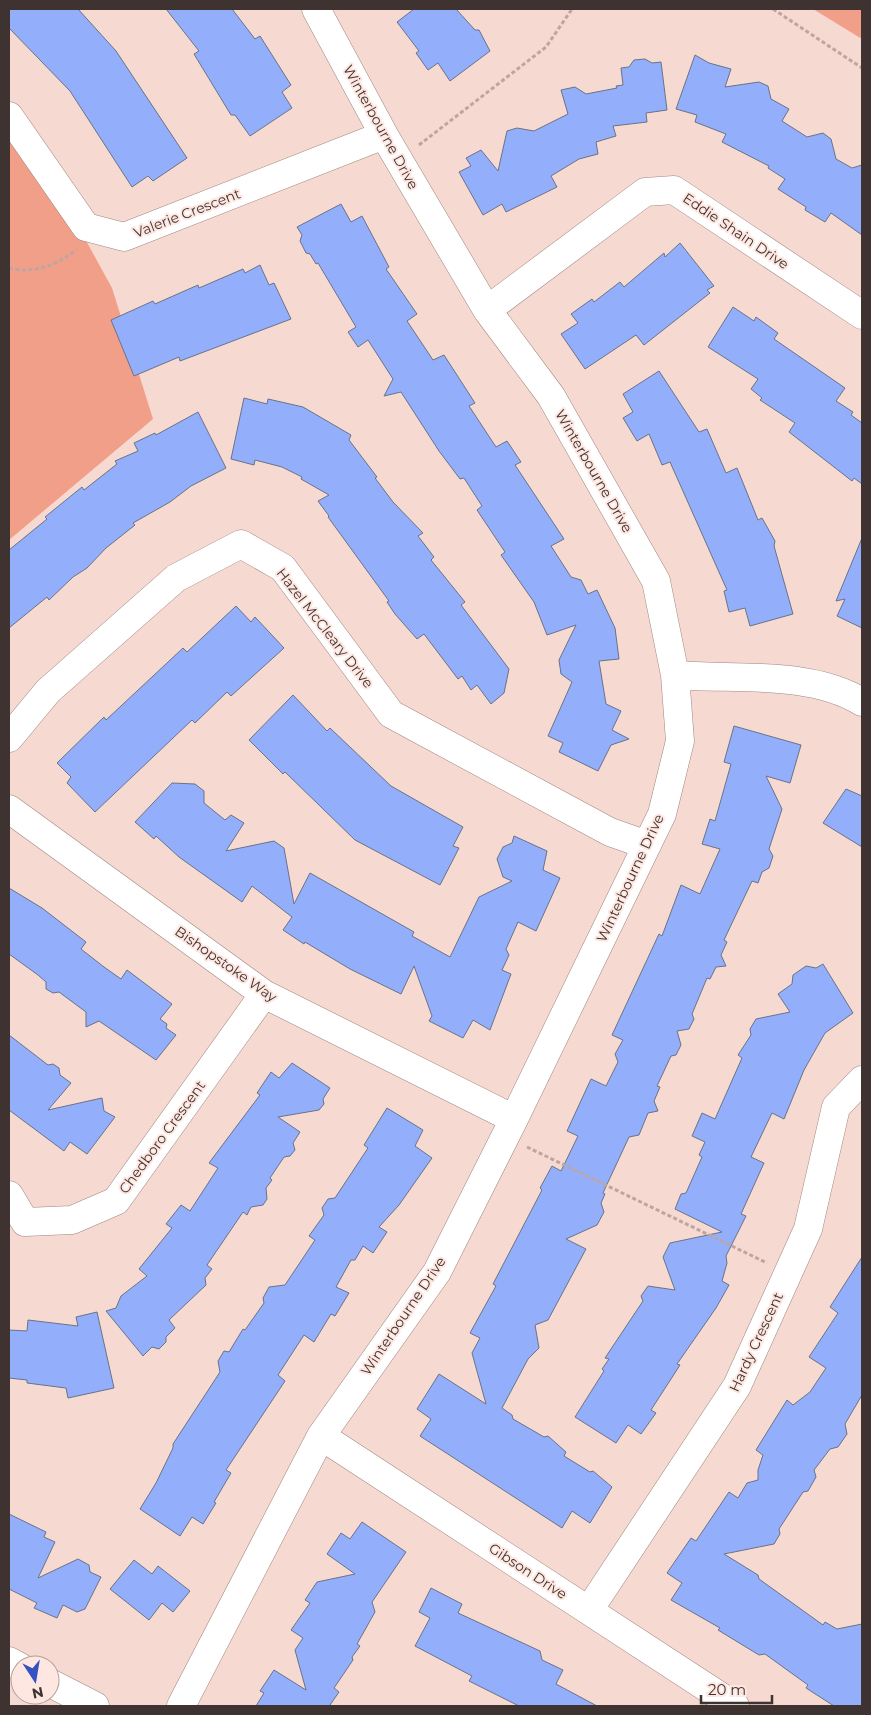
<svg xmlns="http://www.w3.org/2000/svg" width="871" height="1715" font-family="Montserrat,sans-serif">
<rect width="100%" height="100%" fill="#f6d9d1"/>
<!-- green -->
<path fill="#f29f8a" d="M813,9H862V39Z
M9,137L56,186L112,288L153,419L9,540Z"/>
<!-- building -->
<path fill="#93affc" stroke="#6a7287" d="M9,9H78L116,51L187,158L153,181L148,176L132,187L70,91L9,28Z
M166,9H232L255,39L260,36L291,85L282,92L292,108L250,136L235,115H231L194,54L199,51Z
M414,9H456L475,30H479L490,51L450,81L438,63L428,70L416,53L419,51L397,22Z
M695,55L709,63L731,69L725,87L759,82L768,86L771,99L789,109L782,121L807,137L823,133L831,139L836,159L852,168L862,165V235L831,213L825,222L805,210L806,207L778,189L785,179L768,168L769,166L722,142L726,134L695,122L697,115L676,109Z
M645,59L652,63L661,62L667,110L646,113L647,122L613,126L616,136L596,142L598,154L579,159L551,176L557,187L506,212L502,204L483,215L459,172L471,166L466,158L481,150L498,171L507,131L517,128L534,131L568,114L561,90L575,87L586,94L617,88L616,86L623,85L621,68L629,67L634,60Z
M341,204L351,222L362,216L389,267L386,269L417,314L407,321L433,360L444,355L475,403L469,406L496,447L507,441L521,462L515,465L564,539L551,546L571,577L581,580L588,594L597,590L615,628L619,659L599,661L606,704L621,711L612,730L629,739L611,745L598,771L559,752L563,743L548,736L572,682L561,674L559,660L576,625L547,635L534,602L501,555L505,552L477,510L482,506L464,478L460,479L439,451L401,392L384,396L393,379L368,340L358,347L348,332L356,327L318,263L316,264L310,254L306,253L300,241L302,235L297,227Z
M680,243L714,286L707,290L710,293L644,345L636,335L585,369L561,334L578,323L571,314L592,299L594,302L620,282L624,287L664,253L665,257Z
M260,265L269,285L274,283L291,319L180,361L179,357L134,376L111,320L153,301L155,304L198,285L199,288L243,269L245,273Z
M733,307L754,321L756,317L778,333L774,339L845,388L836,401L853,412L851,415L862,423V484L854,478L852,481L789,432L795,423L760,400L762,398L751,389L758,379L708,347Z
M659,371L699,432L707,429L726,473L737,468L758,520L762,518L775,541L774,546L793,614L750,626L745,608L729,612L724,591L727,590L670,462L662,465L649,434L637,441L623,418L633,412L623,394Z
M244,398L267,404L268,399L303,407L351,435L349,440L377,477L375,478L393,502L423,533L418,536L434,557L431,560L465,602L461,605L509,669L504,693L491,704L477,685L471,690L462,676L458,679L424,634L417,639L395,614L387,602L389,601L328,517L329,516L318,501L329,495L301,479L302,477L282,467L255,460L254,465L231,459Z
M198,412L226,468L191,486L170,502L133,523L135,525L106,548L87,568L73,577L49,600L47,597L9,628V550L47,519L45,517L82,487L84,490L117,464L115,461L138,451L134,443L155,433L156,435Z
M862,538V628L837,616L845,599L836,601Z
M236,606L251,622L255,617L284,648L231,696L227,692L195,723L192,720L95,812L67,783L71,777L57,763L104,717L106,720L183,648L187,652Z
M293,695L327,731L330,728L391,786L463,827L453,846L459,848L440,885L355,840L285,772L283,774L249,740Z
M734,726L801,745L790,783L766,776L782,809L769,849L773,856L769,868L762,872L758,883L752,881L724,940L727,942L721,955L726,966L716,967L710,979L707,978L692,1014L694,1019L689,1029L677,1031L681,1045L676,1055L671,1056L657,1086L660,1087L654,1101L658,1111L648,1113L639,1135L629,1137L603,1193L605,1194L601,1203L604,1212L597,1225L566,1239L586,1249L548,1320L535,1325L539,1348L528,1359L502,1408L512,1415L513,1419L544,1437L548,1436L566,1452L564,1456L590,1472L593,1471L612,1487L590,1523L572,1511L562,1528L420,1436L431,1419L417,1409L439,1374L486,1404L472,1353L480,1338L470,1333L496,1286L493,1284L542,1190L540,1188L552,1166L561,1171L578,1136L567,1131L591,1079L606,1086L618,1062L615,1054L623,1040L612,1035L659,934L662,936L681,885L700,894L720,849L702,844L710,819L715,821L731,764L724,762Z
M172,783L195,784L204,791V803L225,820L231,815L244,823L226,851L274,841L284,848L294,904L310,873L414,932L412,936L450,957L479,897L512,881L503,877L497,859L503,847L512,843L514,836L547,851L543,870L560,878L536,931L518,922L506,949L509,955L502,970L511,974L490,1030L473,1020L463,1038L429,1021L432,1016L414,966L401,994L350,969L305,942L304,944L283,930L292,917L252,886L242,902L179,857L156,836L154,839L135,822Z
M846,789L862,796V847L823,823Z
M9,888L42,908L86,942L81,949L104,967L121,979L127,970L172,1004L160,1019L167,1024L166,1028L176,1035L156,1060L99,1021L86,1027V1012L59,992L53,993L46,989V982L38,975L9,954Z
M823,964L853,1013L825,1033L804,1070L784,1119L772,1113L751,1157L764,1163L741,1214L746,1216L726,1256L727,1263L722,1281L729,1285L716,1308L677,1364L680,1365L651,1410L656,1413L641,1434L628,1425L616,1443L575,1417L604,1371L602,1369L609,1359L605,1358L643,1301L641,1296L648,1286L675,1290L663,1257L670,1243L722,1232L675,1209L681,1194L686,1193L702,1157L699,1155L705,1142L692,1136L702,1113L715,1119L742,1058L738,1055L751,1035L750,1029L756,1019L790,1012L778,994L792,984L793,975L806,966L816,968Z
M9,1035L48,1065L53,1064L59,1068L60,1075L71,1083L48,1110L102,1098L104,1111L115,1117L87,1154L70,1142L64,1151L9,1110Z
M292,1063L330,1088L323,1099L324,1104L319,1110L278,1117L300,1132L293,1143L295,1150L290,1156L284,1157L270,1178L272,1180L266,1188L267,1199L263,1205L251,1207L247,1215L243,1212L207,1265L212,1269L205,1278L206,1285L169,1320L175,1328L166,1337V1342L159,1349L152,1347L143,1356L106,1311L116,1308L121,1296L147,1276L139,1269L172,1228L166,1224L181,1205L190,1211L218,1168L209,1163L260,1095L257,1093L271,1072L279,1078Z
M387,1108L423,1130L415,1146L432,1158L399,1205L379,1227L387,1232L373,1253L363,1246L355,1260H351L336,1287L349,1293L335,1316L331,1314L314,1342L304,1335L278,1375L285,1381L226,1470L231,1473L214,1502L216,1503L203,1524L192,1517L180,1536L140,1509L156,1483L173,1448V1444L220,1372L218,1361L224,1351L229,1352L243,1329L245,1330L264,1303L263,1298L269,1287L285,1285L315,1240L309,1236L324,1215L322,1208L328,1199L335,1198L368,1148L364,1145Z
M862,1257V1395L845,1424L847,1434L838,1447L830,1449L814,1470L816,1477L808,1491L803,1492L779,1529L780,1534L774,1544L724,1554L758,1575L759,1579L823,1625L825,1622L837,1629L862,1624V1706H834L806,1688L808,1685L765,1654L759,1655L718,1630L720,1628L671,1600L682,1583L667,1573L691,1538L696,1541L729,1492L738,1498L747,1483L758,1480V1470L763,1455L756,1450L787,1400L793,1405L810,1392L826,1368L809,1357L838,1313L830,1307Z
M97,1312L114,1388L68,1398L66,1388L27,1383V1380L9,1378V1330L27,1331L28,1320L78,1326L76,1317Z
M9,1514L46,1532L44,1537L55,1542L38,1578L78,1559L89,1565L90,1572L101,1577L85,1609L77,1612L63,1605L57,1618L34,1608L37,1603L9,1589Z
M362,1522L406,1552L372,1602L375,1612L357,1644L360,1646L352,1657L353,1660L334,1688L339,1692L330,1705L332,1706H256L264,1693L260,1691L274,1670L306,1690L295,1650L303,1638L291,1630L310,1603L305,1600L317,1582L355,1574L327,1554L341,1533L350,1539Z
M134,1560L152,1574L158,1566L190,1591L173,1612L162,1603L149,1620L110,1589Z
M431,1588L462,1604L458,1613L540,1651L542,1660L563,1670L556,1684L597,1706H519L469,1681L472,1676L415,1646L430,1618L419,1612Z"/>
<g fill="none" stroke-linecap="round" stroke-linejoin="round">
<defs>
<path id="minor" d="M9,116L86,227L124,237L384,135
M487,310L645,192L674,190L862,315
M675,675C735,680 809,670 862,702
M9,738L48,691L176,578L241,544L283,568L391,714L610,832L647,845
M9,809L264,994L514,1119
M9,1195L25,1222L72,1220L116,1201L264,994
M321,1436L735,1706
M589,1610L737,1386L808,1229L836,1107L862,1080
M9,1661L20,1667
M50,1683L95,1706
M181,1706L321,1436L437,1272L514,1119L662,814L680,741L675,675L656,581L551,396L487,310L384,135L316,9"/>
</defs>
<!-- minor casing -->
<use href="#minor" stroke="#a0867f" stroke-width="29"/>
<!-- path -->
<path stroke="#bda69f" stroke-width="3" stroke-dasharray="4 2.5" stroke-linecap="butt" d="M773,9L862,68
M419,145L546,47L572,9
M9,268C35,274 56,265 76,250
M527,1147L767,1263"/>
<!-- minor -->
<use href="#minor" stroke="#fff" stroke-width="28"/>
</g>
<g text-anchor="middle" stroke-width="4" stroke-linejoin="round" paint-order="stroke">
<!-- street labels -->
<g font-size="14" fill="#3e3330" stroke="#ffe7e1">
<text transform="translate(381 127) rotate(61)" y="5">Winterbourne Drive</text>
<text transform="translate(187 213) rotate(-21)" y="5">Valerie Crescent</text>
<text transform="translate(736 231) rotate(34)" y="5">Eddie Shain Drive</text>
<text transform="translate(594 471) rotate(60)" y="5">Winterbourne Drive</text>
<text transform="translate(325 628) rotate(52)" y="5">Hazel McCleary Drive</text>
<text transform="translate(630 878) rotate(-65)" y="5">Winterbourne Drive</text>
<text transform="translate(226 964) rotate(35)" y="5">Bishopstoke Way</text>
<text transform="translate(162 1137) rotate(-54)" y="5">Chedboro Crescent</text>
<text transform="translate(403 1316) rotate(-56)" y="5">Winterbourne Drive</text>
<text transform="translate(756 1342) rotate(-65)" y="5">Hardy Crescent</text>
<text transform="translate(528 1571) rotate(33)" y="5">Gibson Drive</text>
</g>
</g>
<!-- border -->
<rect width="871" height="1715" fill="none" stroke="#3e3330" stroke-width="20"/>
<!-- north arrow -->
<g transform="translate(35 1680) rotate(168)"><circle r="24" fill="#ffe7e1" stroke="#b29f9a"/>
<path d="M0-4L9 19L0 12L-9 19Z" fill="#3751c3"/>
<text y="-8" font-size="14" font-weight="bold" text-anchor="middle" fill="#3e3330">N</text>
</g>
<!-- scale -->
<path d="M701 1695v8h71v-8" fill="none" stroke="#3e3330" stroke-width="2.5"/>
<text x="708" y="1695" font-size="15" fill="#3e3330" stroke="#ffe7e1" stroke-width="4" paint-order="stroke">20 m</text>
</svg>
